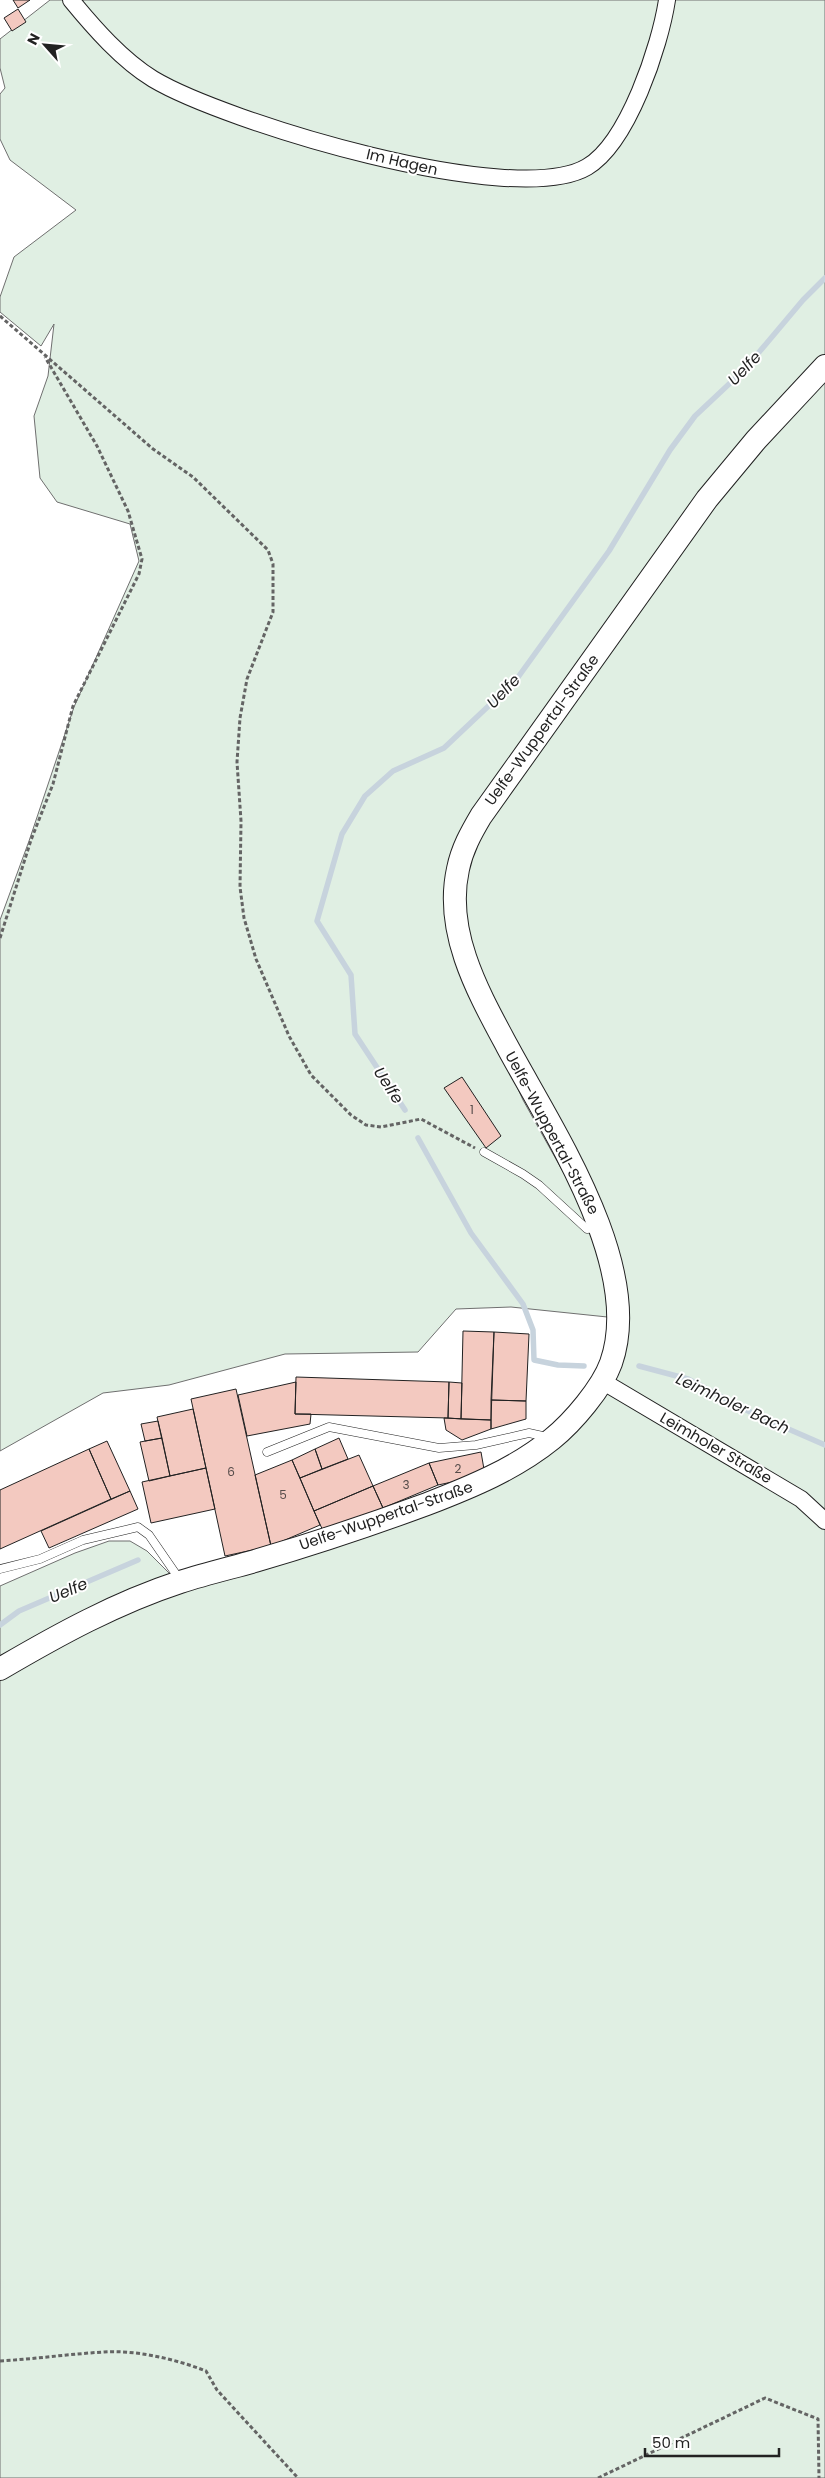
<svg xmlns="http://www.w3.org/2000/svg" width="825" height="2478" font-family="Poppins,sans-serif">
<rect width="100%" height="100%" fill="#fff"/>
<!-- green -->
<path fill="#e0efe3" stroke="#6f6f6f" d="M50,0H67C148,106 241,125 362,160L365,149L309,135L253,114L233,110L183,90L155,75L126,53L79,3L84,0H825V360L754,437L704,498L506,773L465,835L453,870L451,914L464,971L523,1100L581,1204L617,1316C619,1251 586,1191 556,1136C538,1102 520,1069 502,1036C474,985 447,930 457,871C461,851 471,833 481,816L707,499L756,440L825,366V2478H0V1669L52,1639L145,1595L397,1515L481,1483L506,1470L554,1438L577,1415L602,1381L611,1363L617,1332V1318L511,1307L456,1309L418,1352L285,1354L169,1385L103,1393L0,1451V920L29,841L74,707L139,561L130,524L57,502L40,478L34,416L48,376L54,324L41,346L0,312V297L14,257L76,210L10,160L0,139V94L5,88L0,68V39Z
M109,1541H130L147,1551L173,1577L0,1656V1586L75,1553Z"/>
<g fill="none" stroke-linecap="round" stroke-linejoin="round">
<!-- stream -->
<path stroke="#c7d3dd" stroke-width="5.5" d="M405,1110L355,1034L351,975L317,921L342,834L365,796L393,771L444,748L516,680L609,551L670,450L695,416L744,370L803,300L825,278
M418,1138L471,1233L523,1304L533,1330L534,1360L558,1365L584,1366
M639,1366L688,1379L756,1415L825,1445
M0,1625L19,1611L138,1560"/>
</g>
<!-- building -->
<path fill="#f3c9c0" stroke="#222" d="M13,0H30L18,8Z
M18,9L26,22L12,31L4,18Z
M462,1077L501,1136L486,1148L444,1088Z
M463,1331L494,1332L491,1420L461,1419Z
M494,1332L529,1334L526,1401L491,1400Z
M296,1377L449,1382L448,1418L295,1414Z
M296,1382L295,1414H311L310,1424L247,1436L238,1395Z
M449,1382L462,1383L461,1419L448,1418Z
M236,1389L271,1546L225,1556L191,1399Z
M491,1400L526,1401V1419L491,1429Z
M193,1409L206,1468L170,1476L157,1417Z
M444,1418L491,1420V1429L462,1440L446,1430Z
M158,1421L162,1438L145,1441L141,1424Z
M162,1438L170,1476L149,1481L140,1442Z
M339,1438L348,1459L322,1469L315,1449Z
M107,1441L130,1491L111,1499L89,1449Z
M89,1449L111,1499L0,1549V1490Z
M315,1449L322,1469L300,1478L292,1460Z
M481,1452L485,1475L438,1485L429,1463Z
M359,1455L373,1486L314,1511L300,1478Z
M292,1460L320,1525L271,1546L255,1475Z
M429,1463L438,1485L383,1508L373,1486Z
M206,1468L215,1509L151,1523L142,1482Z
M373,1486L383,1508L324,1533L314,1511Z
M130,1491L138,1509L49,1548L41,1531Z"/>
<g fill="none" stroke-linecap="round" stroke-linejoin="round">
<defs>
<path id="service" d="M484,1152L523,1174L539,1185L587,1229L596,1228
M267,1452L329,1427L439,1448L476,1445L529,1433L547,1437
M0,1569L40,1559L83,1540L138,1527L149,1535L180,1580"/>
<path id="minor" d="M71,0C94,28 122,60 153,79C225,122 514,210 587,167C628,143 660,46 667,0
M602,1381L801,1499L825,1521"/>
<path id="secondary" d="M0,1669C58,1635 116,1603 180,1582C205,1574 230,1568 255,1561C313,1544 370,1525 427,1504C471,1487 515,1469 552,1439C573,1422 602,1388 611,1363C645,1267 551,1128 507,1046C478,992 444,932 458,869C462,849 471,833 481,816L707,499L756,440L825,366"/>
</defs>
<!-- service casing -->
<use href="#service" stroke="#222" stroke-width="9"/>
<!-- minor casing -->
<use href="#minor" stroke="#222" stroke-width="18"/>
<!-- secondary casing -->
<use href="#secondary" stroke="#222" stroke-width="24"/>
<!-- path -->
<path stroke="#646464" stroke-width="3" stroke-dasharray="4 2.5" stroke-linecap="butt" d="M0,316L153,449L193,477L268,550L273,564V612L247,679L240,718L237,762L241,821L240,887L244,918L256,959L289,1036L311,1075L351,1115L366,1125L381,1127L421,1119L475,1148
M0,938L31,840L53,784L73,706L139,574L142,559L128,511L97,446L45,357
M0,2361C35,2359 69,2354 104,2352C137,2350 175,2359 206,2371L217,2390L298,2478
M598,2478L765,2398L818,2419L819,2478"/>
<!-- service -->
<use href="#service" stroke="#fff" stroke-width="8"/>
<!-- minor -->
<use href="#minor" stroke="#fff" stroke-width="16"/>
<!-- secondary -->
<use href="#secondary" stroke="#fff" stroke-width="22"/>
</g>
<g text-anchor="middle" stroke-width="4" stroke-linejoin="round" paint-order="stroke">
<!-- number labels -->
<g font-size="12" fill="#564c4a">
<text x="472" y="1114">1</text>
<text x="458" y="1473">2</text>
<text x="231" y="1476">6</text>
<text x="406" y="1489">3</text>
<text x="283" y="1499">5</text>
</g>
<!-- street labels -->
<g font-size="15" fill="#222" stroke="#fff">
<text transform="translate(402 162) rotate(13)" y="5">Im Hagen</text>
<text transform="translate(542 730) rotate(-54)" y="5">Uelfe-Wuppertal-Straße</text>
<text transform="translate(552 1133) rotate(62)" y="5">Uelfe-Wuppertal-Straße</text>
<text transform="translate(716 1448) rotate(30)" y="5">Leimholer Straße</text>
<text transform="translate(386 1516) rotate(-19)" y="5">Uelfe-Wuppertal-Straße</text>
</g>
<!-- water labels -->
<g font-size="16" font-style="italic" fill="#222" stroke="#fff">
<text transform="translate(744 368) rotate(-46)" y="6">Uelfe</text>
<text transform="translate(503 691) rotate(-46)" y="6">Uelfe</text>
<text transform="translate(389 1085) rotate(57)" y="6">Uelfe</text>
<text transform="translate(733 1403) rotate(25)" y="6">Leimholer Bach</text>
<text transform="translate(68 1590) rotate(-23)" y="6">Uelfe</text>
</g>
</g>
<!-- north arrow -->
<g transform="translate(45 45) rotate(297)" stroke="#ffffff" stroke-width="4" paint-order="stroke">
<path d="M0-4L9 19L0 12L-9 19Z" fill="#222222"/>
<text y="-8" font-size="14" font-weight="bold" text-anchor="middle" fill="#222222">N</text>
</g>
<!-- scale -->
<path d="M645 2448v8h134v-8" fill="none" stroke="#222222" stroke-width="2.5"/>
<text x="652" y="2448" font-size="15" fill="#222222" stroke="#ffffff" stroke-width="4" paint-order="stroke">50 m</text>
</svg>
